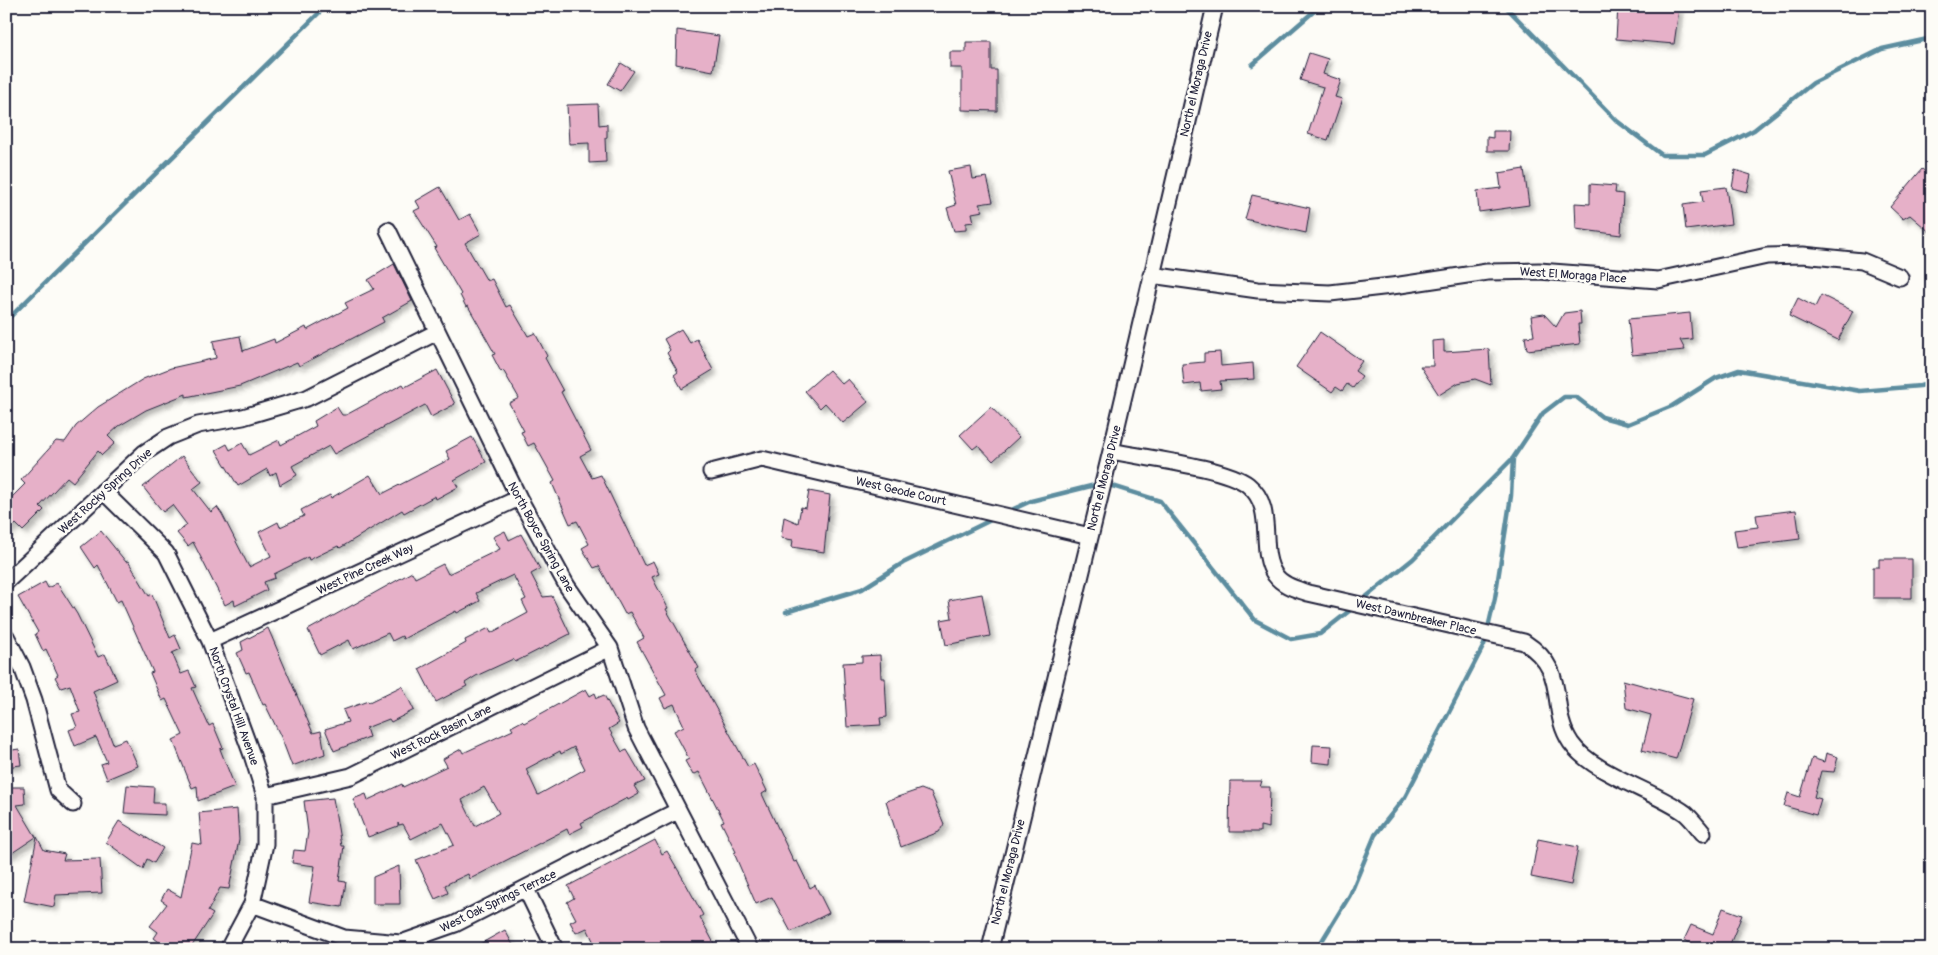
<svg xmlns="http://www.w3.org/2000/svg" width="1938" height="955" font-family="Pangolin,sans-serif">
<defs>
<filter id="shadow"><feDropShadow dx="4" dy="4" stdDeviation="2.5" flood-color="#0004"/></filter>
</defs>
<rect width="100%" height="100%" fill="#fdfcf7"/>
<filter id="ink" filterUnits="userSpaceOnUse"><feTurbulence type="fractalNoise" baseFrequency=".02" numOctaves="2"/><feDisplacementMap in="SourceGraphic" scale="10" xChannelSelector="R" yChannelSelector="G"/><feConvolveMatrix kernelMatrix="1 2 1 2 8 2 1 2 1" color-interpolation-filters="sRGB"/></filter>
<g filter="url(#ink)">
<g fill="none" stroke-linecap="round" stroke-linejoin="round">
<!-- stream -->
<path stroke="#5d8d9f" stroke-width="4.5" d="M1505,6L1617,121L1662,155H1705L1754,130L1813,83L1882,49L1932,38
M1252,65L1320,6
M6,321L326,6
M1007,512L1031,501L1103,483L1160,501L1255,620L1291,639L1320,634L1353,608
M1361,601L1413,559L1513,458
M786,612L862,589L903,563L995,518
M1317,949L1350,895L1375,835L1405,797L1484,645L1495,598L1511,496L1513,458L1543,413L1564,397H1576L1602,417L1628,424L1672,406L1716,378L1739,370L1860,391L1920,386L1932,383"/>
</g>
<!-- building -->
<path fill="#e6b0c8" stroke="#22223b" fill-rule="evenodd" filter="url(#shadow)" d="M1618,6L1679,9L1674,44L1616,39Z
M677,30L719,36L713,71L676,64Z
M966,42H991V70H997V111L962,110V68H950V52H966Z
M1309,53L1328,59L1323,74L1341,80L1335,97L1342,99L1328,140L1308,134L1323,87L1300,80Z
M621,63L634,71L620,91L608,84Z
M598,104L599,125L607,124V137L605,138L606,162L589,163V143L569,144L567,105Z
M1493,131H1510L1509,151H1487V137L1493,138Z
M971,167L973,179L987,177L993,202L979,204L983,211L972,213L974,222L966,223V230L954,231L947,208L956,205L948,171Z
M1524,169L1529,205L1479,212L1477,191L1501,188L1499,173Z
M1922,169L1932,177V234L1910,215L1903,219L1890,207Z
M1735,170L1751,175L1747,192L1732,188Z
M1590,184L1616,186L1615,193L1623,194L1621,235L1576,229L1575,203L1590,204Z
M440,187L459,220L470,214L481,234L465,243L487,281L492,279L506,307L510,305L528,336L535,333L547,356L545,358L563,391L561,392L591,450L580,456L592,478L601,475L644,565L653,561L659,574L652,577L668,608L666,609L699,668L695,670L748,767L754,764L767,791L762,794L794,862L797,861L810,888L815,885L829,913L791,932L772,897L756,904L734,853L736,852L721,822L724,821L699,772L693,775L685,761L689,759L674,731L684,726L674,704L665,708L660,698L666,695L637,642L644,638L630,612L625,614L599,566L594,568L582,548L589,544L577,521L570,524L552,483L555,481L534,443L528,446L521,432L524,431L509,403L519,398L503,370L501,372L492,355L495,354L468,306L466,307L460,295L461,294L434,248L437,247L414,211L420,208L416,201Z
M1726,187L1731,224L1686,230L1683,205L1703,202L1701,190Z
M1252,195L1310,208L1306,233L1245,219Z
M394,264L412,301L382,318L384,322L299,366L297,362L240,386L186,397V394L146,410L119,426L108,436L115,443L102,455L98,451L73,482L67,477L40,506L44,510L23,531L16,524L6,533V503L25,484L21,480L56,441L65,442L76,426L98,407L143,379L171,368L216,358L213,341L240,336L243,351L274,339L275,343L306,327L307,330L348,308L345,303L374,289L368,280Z
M1821,295L1853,311L1838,340L1789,316L1798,298L1815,307Z
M1580,311L1581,324H1578L1580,344L1527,350L1525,337L1534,336L1531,316L1544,314L1556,327L1564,313Z
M1690,313L1692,339L1680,340L1685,350L1632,355L1628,319Z
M681,329L690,343L697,339L713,370L682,389L674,375L678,372L667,353L670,350L664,339Z
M1320,332L1362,361L1355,371L1362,376L1353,388L1347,384L1342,391L1336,387L1332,392L1296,367Z
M1444,340V352L1489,349L1491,385L1475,379L1458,383L1439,395L1420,366H1433L1432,341Z
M1220,352L1221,366L1253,363L1254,379L1220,381L1221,389L1201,391L1200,383L1184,385L1182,364L1204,362V353Z
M437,370L455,404L431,417L425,405L334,454L329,446L292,466L297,475L280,485L276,472L270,476L267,469L238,486L216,450L227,444L230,450L242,443L249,455L279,440L281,445L316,426L314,421L337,407L342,415H346L403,384L405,387Z
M829,370L842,384L848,379L868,402L843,423L825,403L820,408L805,391Z
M991,407L1019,437L993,461L978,445L973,449L960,435Z
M472,437L486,462L454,480L458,487L436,499L435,496L404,513L402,510L340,548L338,546L309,560L308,557L274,574L275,578L264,582L267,590L235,606L234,600L225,605L193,542L188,546L177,533L187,525L172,505L163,512L143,487L182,456L202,482L193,489L211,512L217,507L222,514L249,567L271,556L259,532L278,522L280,527L304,516L301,510L330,495L331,498L370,475L382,494L450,459L446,451Z
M809,491L830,495L824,552L792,547L793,540L781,538L784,517L798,523L801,507L806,508Z
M1796,510L1800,539L1737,547L1734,530L1758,527L1756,515Z
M101,531L126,562L128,561L149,596L152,594L170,638L175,635L181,649L172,653L181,674L189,671L196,687L192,688L209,726L213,724L223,748L220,749L235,787L198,801L197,786L192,788L173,740L183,735L166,699L162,701L150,673L153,672L121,600L117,602L98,565L95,568L81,547Z
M505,531L509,540L521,534L540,569L531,574L543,597L552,596L570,634L515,662L513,659L476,676L465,683L467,686L436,702L419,669L466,643L465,640L489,628L491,633L528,613L522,601L526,599L513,575L476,593L480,601L457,613L456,611L403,639L402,636L392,641L388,633L353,649L349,640L320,655L308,630L412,572L415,578L443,564L448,574L500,549L493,537Z
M1879,559H1912V598H1873V567H1879Z
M45,582L48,588L57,583L77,614L98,657L105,654L117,680L93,691L113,744L126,739L138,766L107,779L101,764L107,762L96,737L75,746L69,730L77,727L72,714L80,712L70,685L61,688L55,677L58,675L46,649L43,651L35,634L38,632L18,597Z
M982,594L990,636L946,645L941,620L952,618L949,600Z
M268,628L313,733L321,731L325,754L292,766L281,737L265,704L263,705L249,672L246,673L237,653L243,650L241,642Z
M880,655L881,678H885L887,717L880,718L881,725L847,727L843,663L862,662V656Z
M1623,680L1693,699L1676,759L1642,750L1651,715L1626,708Z
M402,686L414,710L391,722L389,719L366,728L369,737L334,751L325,729L348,722L343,710L368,701L369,702Z
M586,689L590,696L595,693L597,698L604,695L619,723L609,729L622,752L627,750L645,781L634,786L639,794L628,800L627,798L581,823L583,827L569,834L567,829L470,879L468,874L445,885L448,893L435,899L416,860L454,845L443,823L411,839L403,824L399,825L398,823V826L368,837L353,799L366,794L368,800L402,784L403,787L447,766L443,759L461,749L463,753L513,730L511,727L522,721L524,723ZM574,747L585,769L538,795L526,769L560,751L561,754ZM484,787L499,813L475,826L462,800Z
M1313,745L1332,746L1331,764L1312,762Z
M19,749L21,765L6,767V751Z
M1826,753L1838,757L1834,772L1821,771L1814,797L1821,799L1816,815L1784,806L1788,793L1800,797L1812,758L1824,762Z
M1230,781H1262L1260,787H1270L1269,828L1260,826V832H1229Z
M127,785L154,787L153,803H165V815L124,813Z
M6,787H24L25,804L17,805L36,837L6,857Z
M921,789L931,793L944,824L939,832L901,847L886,801Z
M333,798L341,846H344L339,881L346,882L342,907L309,902L315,866L292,863L294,850L305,851L308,832L304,801Z
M237,809L239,840L229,889L220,888L208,911L213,914L190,949H168L154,938L158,932L150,926L167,904L161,900L167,889L181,897L192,843L202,845L199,813Z
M119,821L163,848L154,863L147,859L143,869L106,842Z
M37,837L44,850L65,854L63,860L100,859L102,893L56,895L54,907L24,901Z
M1538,839L1578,847L1571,885L1531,877Z
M655,840L662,854L667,851L685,882L703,915L700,917L717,949H597L587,928L576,933L570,922L576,919L567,902L574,898L568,886Z
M399,866L400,904H373V877Z
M1723,908L1742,915L1728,949H1693L1694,945L1684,940L1691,925L1713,934Z
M505,930L515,949H471Z"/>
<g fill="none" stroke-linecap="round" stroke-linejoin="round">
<defs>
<path id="minor" d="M388,230L519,498L567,586L610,648L636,728L750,949
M1151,275L1258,290L1330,293L1400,285L1487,272L1539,271L1658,280L1767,256L1803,255L1862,261L1900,277
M1111,451C1144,458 1225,467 1248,485C1277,508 1257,549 1275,575C1283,586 1297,589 1308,593L1524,642C1571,672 1547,707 1571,743C1593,774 1653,790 1685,813C1691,818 1697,826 1703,833
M711,472L762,459L1090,536
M103,491L166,553L210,641L252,755L265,796V844L252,904L228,949
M6,582L144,453L168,437L198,425L243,417L307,398L437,332
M6,636L22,667L34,700L58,790L73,804
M210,641L519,498
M265,796L351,776L610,648
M526,889L555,949
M252,904L344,938L401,943L455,924L677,811
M990,949L1111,451L1215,6"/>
</defs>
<!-- minor casing -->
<use href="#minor" stroke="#22223b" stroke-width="19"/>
<!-- minor -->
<use href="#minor" stroke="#fdfcf7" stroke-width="15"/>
</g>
</g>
<g text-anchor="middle" stroke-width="5" stroke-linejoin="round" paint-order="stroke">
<!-- street labels -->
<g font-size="12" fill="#22223b" stroke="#fdfcf7">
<text transform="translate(1196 84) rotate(-77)" y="4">North el Moraga Drive</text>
<text transform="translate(1573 275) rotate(4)" y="4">West El Moraga Place</text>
<text transform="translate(1104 478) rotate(-76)" y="4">North el Moraga Drive</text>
<text transform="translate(105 491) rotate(-42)" y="4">West Rocky Spring Drive</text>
<text transform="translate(901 491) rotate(13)" y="4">West Geode Court</text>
<text transform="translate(541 537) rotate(61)" y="4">North Boyce Spring Lane</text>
<text transform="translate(365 569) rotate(-25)" y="4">West Pine Creek Way</text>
<text transform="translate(1416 617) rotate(13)" y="4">West Dawnbreaker Place</text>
<text transform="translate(234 706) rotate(70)" y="4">North Crystal Hill Avenue</text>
<text transform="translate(441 732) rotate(-26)" y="4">West Rock Basin Lane</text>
<text transform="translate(1008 872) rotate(-76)" y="4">North el Moraga Drive</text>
<text transform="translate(498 901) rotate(-26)" y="4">West Oak Springs Terrace</text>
</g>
</g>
<!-- margin -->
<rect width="1938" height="955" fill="none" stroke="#fdfcf7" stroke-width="25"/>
<rect x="12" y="12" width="1913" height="930" fill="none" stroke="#22223b" stroke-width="2" filter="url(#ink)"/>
</svg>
